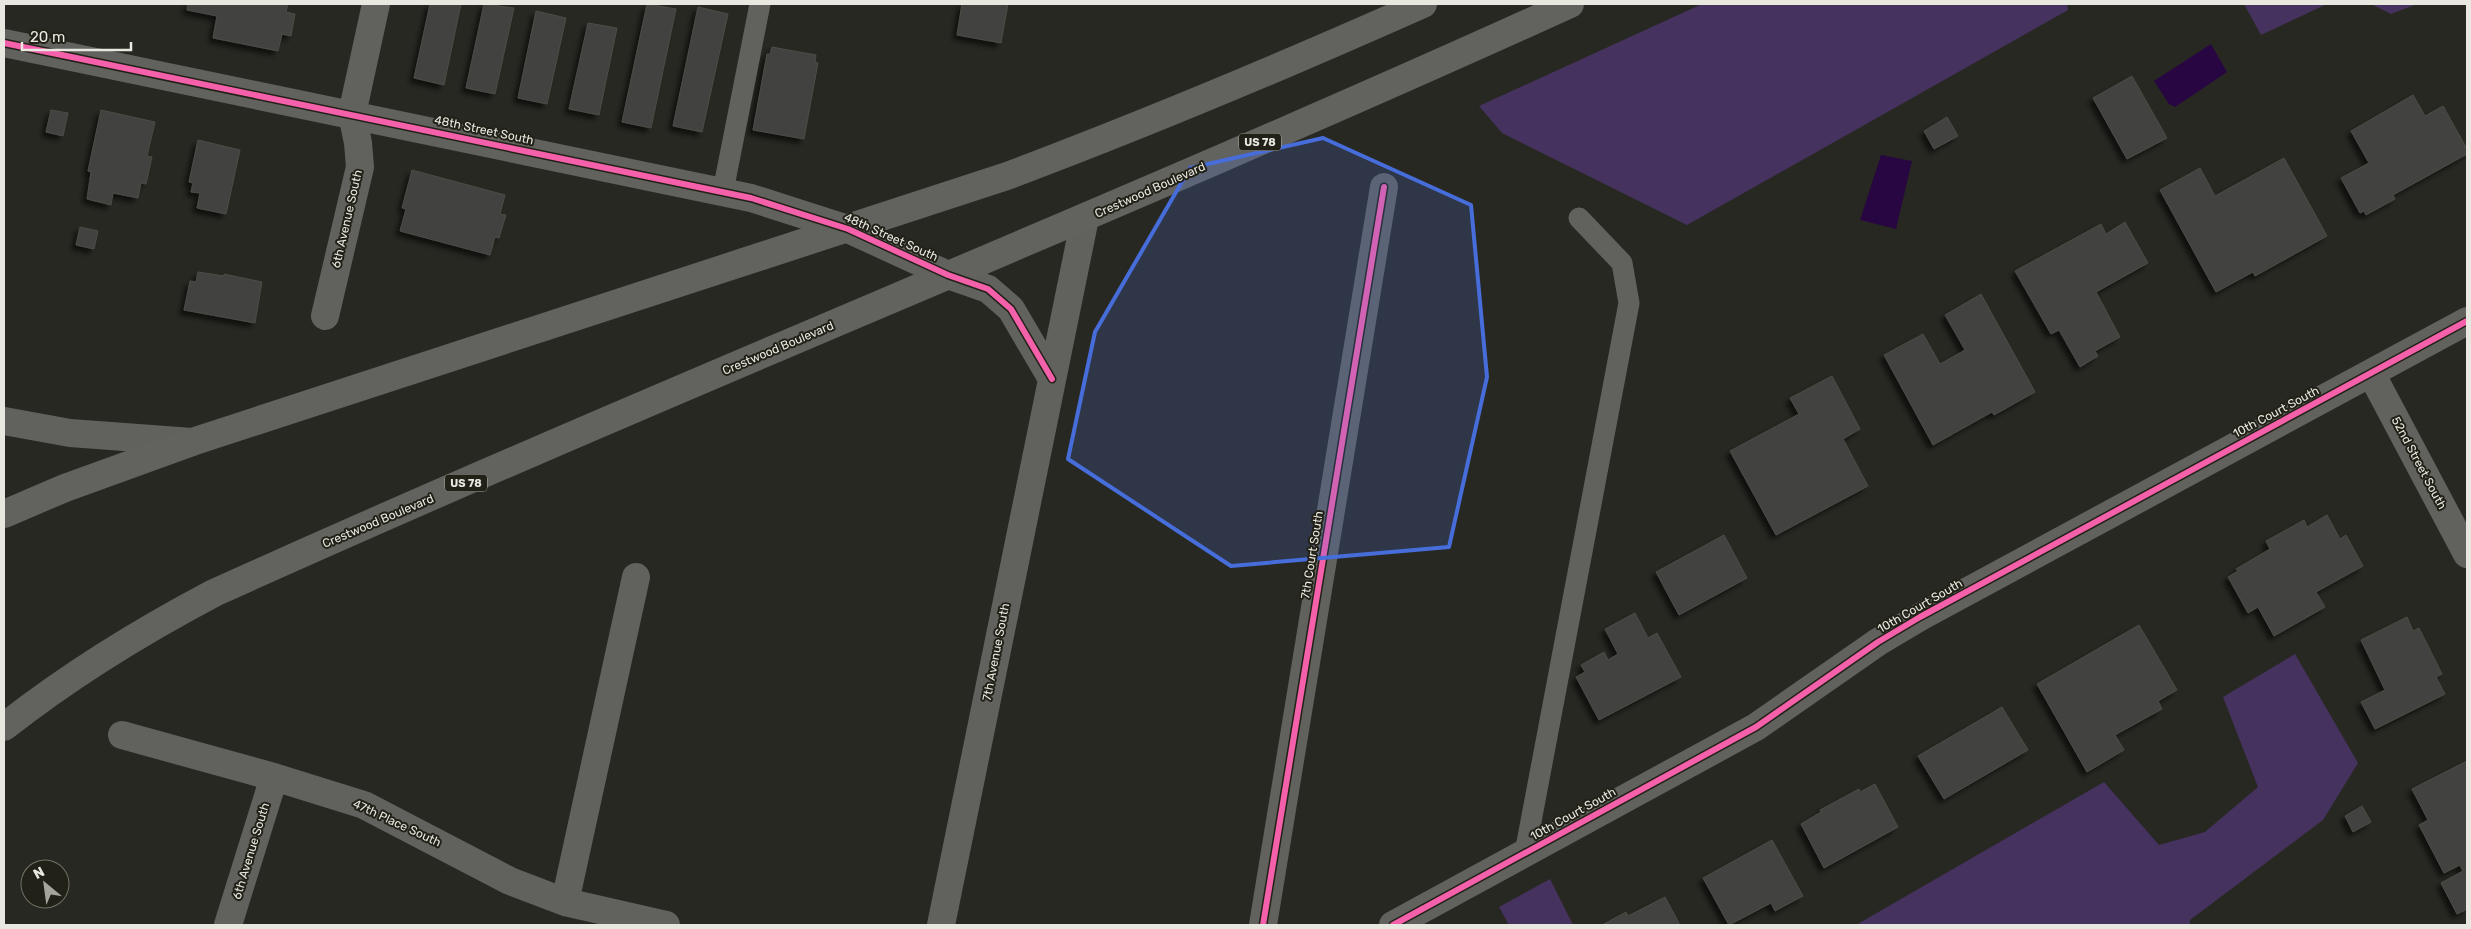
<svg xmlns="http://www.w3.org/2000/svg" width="2471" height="929" font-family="Rubik,sans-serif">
<defs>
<filter id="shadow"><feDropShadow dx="-4.5" dy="4.5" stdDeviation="2.5" flood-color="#0009"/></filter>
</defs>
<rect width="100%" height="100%" fill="#282823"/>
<!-- green -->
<path fill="#45325e" d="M1702,4H2067L2068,10L1687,225L1502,133L1479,106Z
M2244,4H2327L2261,35Z
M2371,4H2417L2391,14Z
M2295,654L2358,763L2323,820L2190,920V925H1856L2104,782L2159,845L2205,832L2258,787L2223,697Z
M1550,879L1573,925H1509L1499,907Z"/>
<!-- water -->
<path fill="#270641" d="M2211,44L2227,72L2175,107L2169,104L2154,81Z
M1881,155L1912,161L1896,229L1860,220Z"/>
<!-- building -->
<path fill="#43433f" stroke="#4c4c47" filter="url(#shadow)" d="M188,4H288L286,12L295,14L291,36L282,34L278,51L213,38L217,16L187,10Z
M430,4H461L444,85L414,78Z
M484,4L514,8L495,94L466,88Z
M647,4L676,9L651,128L622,122Z
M962,4H1008L1001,43L957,35Z
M698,7L728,14L702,132L673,126Z
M536,11L566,18L547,104L518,98Z
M588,23L617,28L599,115L569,109Z
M772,47L816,55L815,62L818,63L804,139L753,130L767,54H770Z
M2132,76L2167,138L2127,159L2093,98Z
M2413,95L2425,116L2443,106L2467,149V154L2393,195L2395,199L2366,215L2364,211L2360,213L2341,178L2369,163L2351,131Z
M51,110L68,113L63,136L46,132Z
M101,110L155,122L147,156L152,157L146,184L141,183L138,198L113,193L111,205L87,199L91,172L88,171Z
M1947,117L1958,136L1934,149L1924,131Z
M198,140L240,150L226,214L197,208L200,193L191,192L193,183L189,182Z
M2284,158L2327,236L2255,276L2253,272L2216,292L2160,190L2200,168L2215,196Z
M412,170L505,195L500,214L506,215L499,238L495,237L490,255L400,231L406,209L402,208Z
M2125,222L2148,263L2096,292L2120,337L2095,351L2098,356L2080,367L2059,330L2051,334L2015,271L2101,224L2106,234Z
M80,227L98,231L94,249L76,245Z
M198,272L224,276V274L262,282L255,323L184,310L190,281L196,282Z
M1981,294L2035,392L1994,415L1992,412L1933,445L1884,355L1923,334L1940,364L1965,350L1945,315Z
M1832,376L1860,429L1843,439L1868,486L1776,535L1730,451L1799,414L1790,398Z
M2327,515L2340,539L2346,535L2363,566L2316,592L2325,607L2274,636L2258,607L2248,613L2228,577L2238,571L2236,569L2270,549L2266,541L2304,520L2307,527Z
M1724,535L1747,578L1679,615L1656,572Z
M1635,613L1648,638L1657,633L1681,677L1599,720L1576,677L1585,672L1581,665L1604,652L1608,660L1618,654L1605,629Z
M2407,617L2413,631L2419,628L2442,674L2436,677L2445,694L2375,729L2361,702L2385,690L2361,640Z
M2139,625L2177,690L2158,701L2162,709L2115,735L2124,750L2087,772L2037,684Z
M2002,707L2028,750L1944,799L1918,756Z
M2467,761V909L2457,914L2441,883L2463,871L2460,865L2444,873L2419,825L2428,820L2412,789Z
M1875,784L1898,827L1824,868L1801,824L1821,812L1820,810L1859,789L1860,792Z
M2362,806L2371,822L2353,832L2345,816Z
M1772,840L1803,896L1775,911L1771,903L1729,925L1703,878Z
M1665,897L1680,925H1602L1626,912L1628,916Z"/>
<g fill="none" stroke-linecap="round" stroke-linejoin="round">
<!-- service -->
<path stroke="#61615e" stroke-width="21" d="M723,191L760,4
M1525,853L1629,303L1622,263L1579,218"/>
<!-- minor -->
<path stroke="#61615e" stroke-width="28" d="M4,43L751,198L848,229L948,275L988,289L1011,309L1052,379
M325,316L360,167L358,143L352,114L376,4
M2371,373L2467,554
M122,735L274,777L364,805L510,881L565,902L666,925
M565,902L636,577
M228,925L274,777
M941,925L1085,218
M1263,925L1384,187
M1393,925L1756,727L1878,642L1920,617L2467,321"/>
<!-- tertiary -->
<path stroke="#61615e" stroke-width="28" d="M4,421L70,433L192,442"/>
<!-- primary -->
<path stroke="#62625e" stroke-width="28" d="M4,514L65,488L192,442L1007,176C1148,123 1286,65 1423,4
M4,727C70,675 140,632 214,593C663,390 1122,208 1570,4"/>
<defs>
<path id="cycleway" d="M4,43L751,198L848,229L948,275L988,289L1011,309L1052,379
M1263,925L1384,187
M1393,925L1756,727L1878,642L1920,617L2467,321"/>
</defs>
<!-- cycleway casing -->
<use href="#cycleway" stroke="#222117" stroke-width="9"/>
<!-- cycleway -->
<use href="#cycleway" stroke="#f560ab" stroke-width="6"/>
</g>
<!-- marked area -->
<path fill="#466dda" fill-opacity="0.2" stroke="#466dda" stroke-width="4" stroke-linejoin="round" d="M1323,138L1471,205L1487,377L1449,547L1231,566L1068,459L1095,332L1190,168Z"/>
<g text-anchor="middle" stroke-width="4" stroke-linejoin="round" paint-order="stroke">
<!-- shield labels -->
<g fill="#222117" stroke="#adaca4" stroke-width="1">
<rect x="1239" y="133.5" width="42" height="17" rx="4"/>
<rect x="445" y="474.5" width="42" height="17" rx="4"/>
</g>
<g font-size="11" font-weight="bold" fill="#e8e8e1">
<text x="1260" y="146">US 78</text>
<text x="466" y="487">US 78</text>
</g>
<!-- street labels -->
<g font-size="12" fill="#e8e8e1" stroke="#222117">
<text transform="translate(484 130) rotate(12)" y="4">48th Street South</text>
<text transform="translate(1150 190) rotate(-24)" y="4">Crestwood Boulevard</text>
<text transform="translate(347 219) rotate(-77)" y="4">6th Avenue South</text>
<text transform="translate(891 237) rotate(24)" y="4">48th Street South</text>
<text transform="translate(778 348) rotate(-23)" y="4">Crestwood Boulevard</text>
<text transform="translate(2276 412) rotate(-28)" y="4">10th Court South</text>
<text transform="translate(2419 463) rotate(62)" y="4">52nd Street South</text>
<text transform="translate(378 521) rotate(-23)" y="4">Crestwood Boulevard</text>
<text transform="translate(1312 555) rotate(-81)" y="4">7th Court South</text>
<text transform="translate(1920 606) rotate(-30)" y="4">10th Court South</text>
<text transform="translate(996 652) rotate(-79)" y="4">7th Avenue South</text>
<text transform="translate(1573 814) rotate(-29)" y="4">10th Court South</text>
<text transform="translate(397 823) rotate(25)" y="4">47th Place South</text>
<text transform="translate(251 851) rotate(-73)" y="4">6th Avenue South</text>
</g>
</g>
<!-- border -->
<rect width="2471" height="929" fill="none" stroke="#e8e8e1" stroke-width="10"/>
<!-- north arrow -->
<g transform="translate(45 884) rotate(331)"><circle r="24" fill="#222117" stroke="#717168"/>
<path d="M0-4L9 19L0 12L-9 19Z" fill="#a5a59e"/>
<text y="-8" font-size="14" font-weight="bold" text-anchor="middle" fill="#e8e8e1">N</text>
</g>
<!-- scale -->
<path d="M22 42v8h109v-8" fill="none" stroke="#e8e8e1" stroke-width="2.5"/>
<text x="30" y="42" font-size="15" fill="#e8e8e1" stroke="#222117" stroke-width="4" paint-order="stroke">20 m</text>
</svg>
